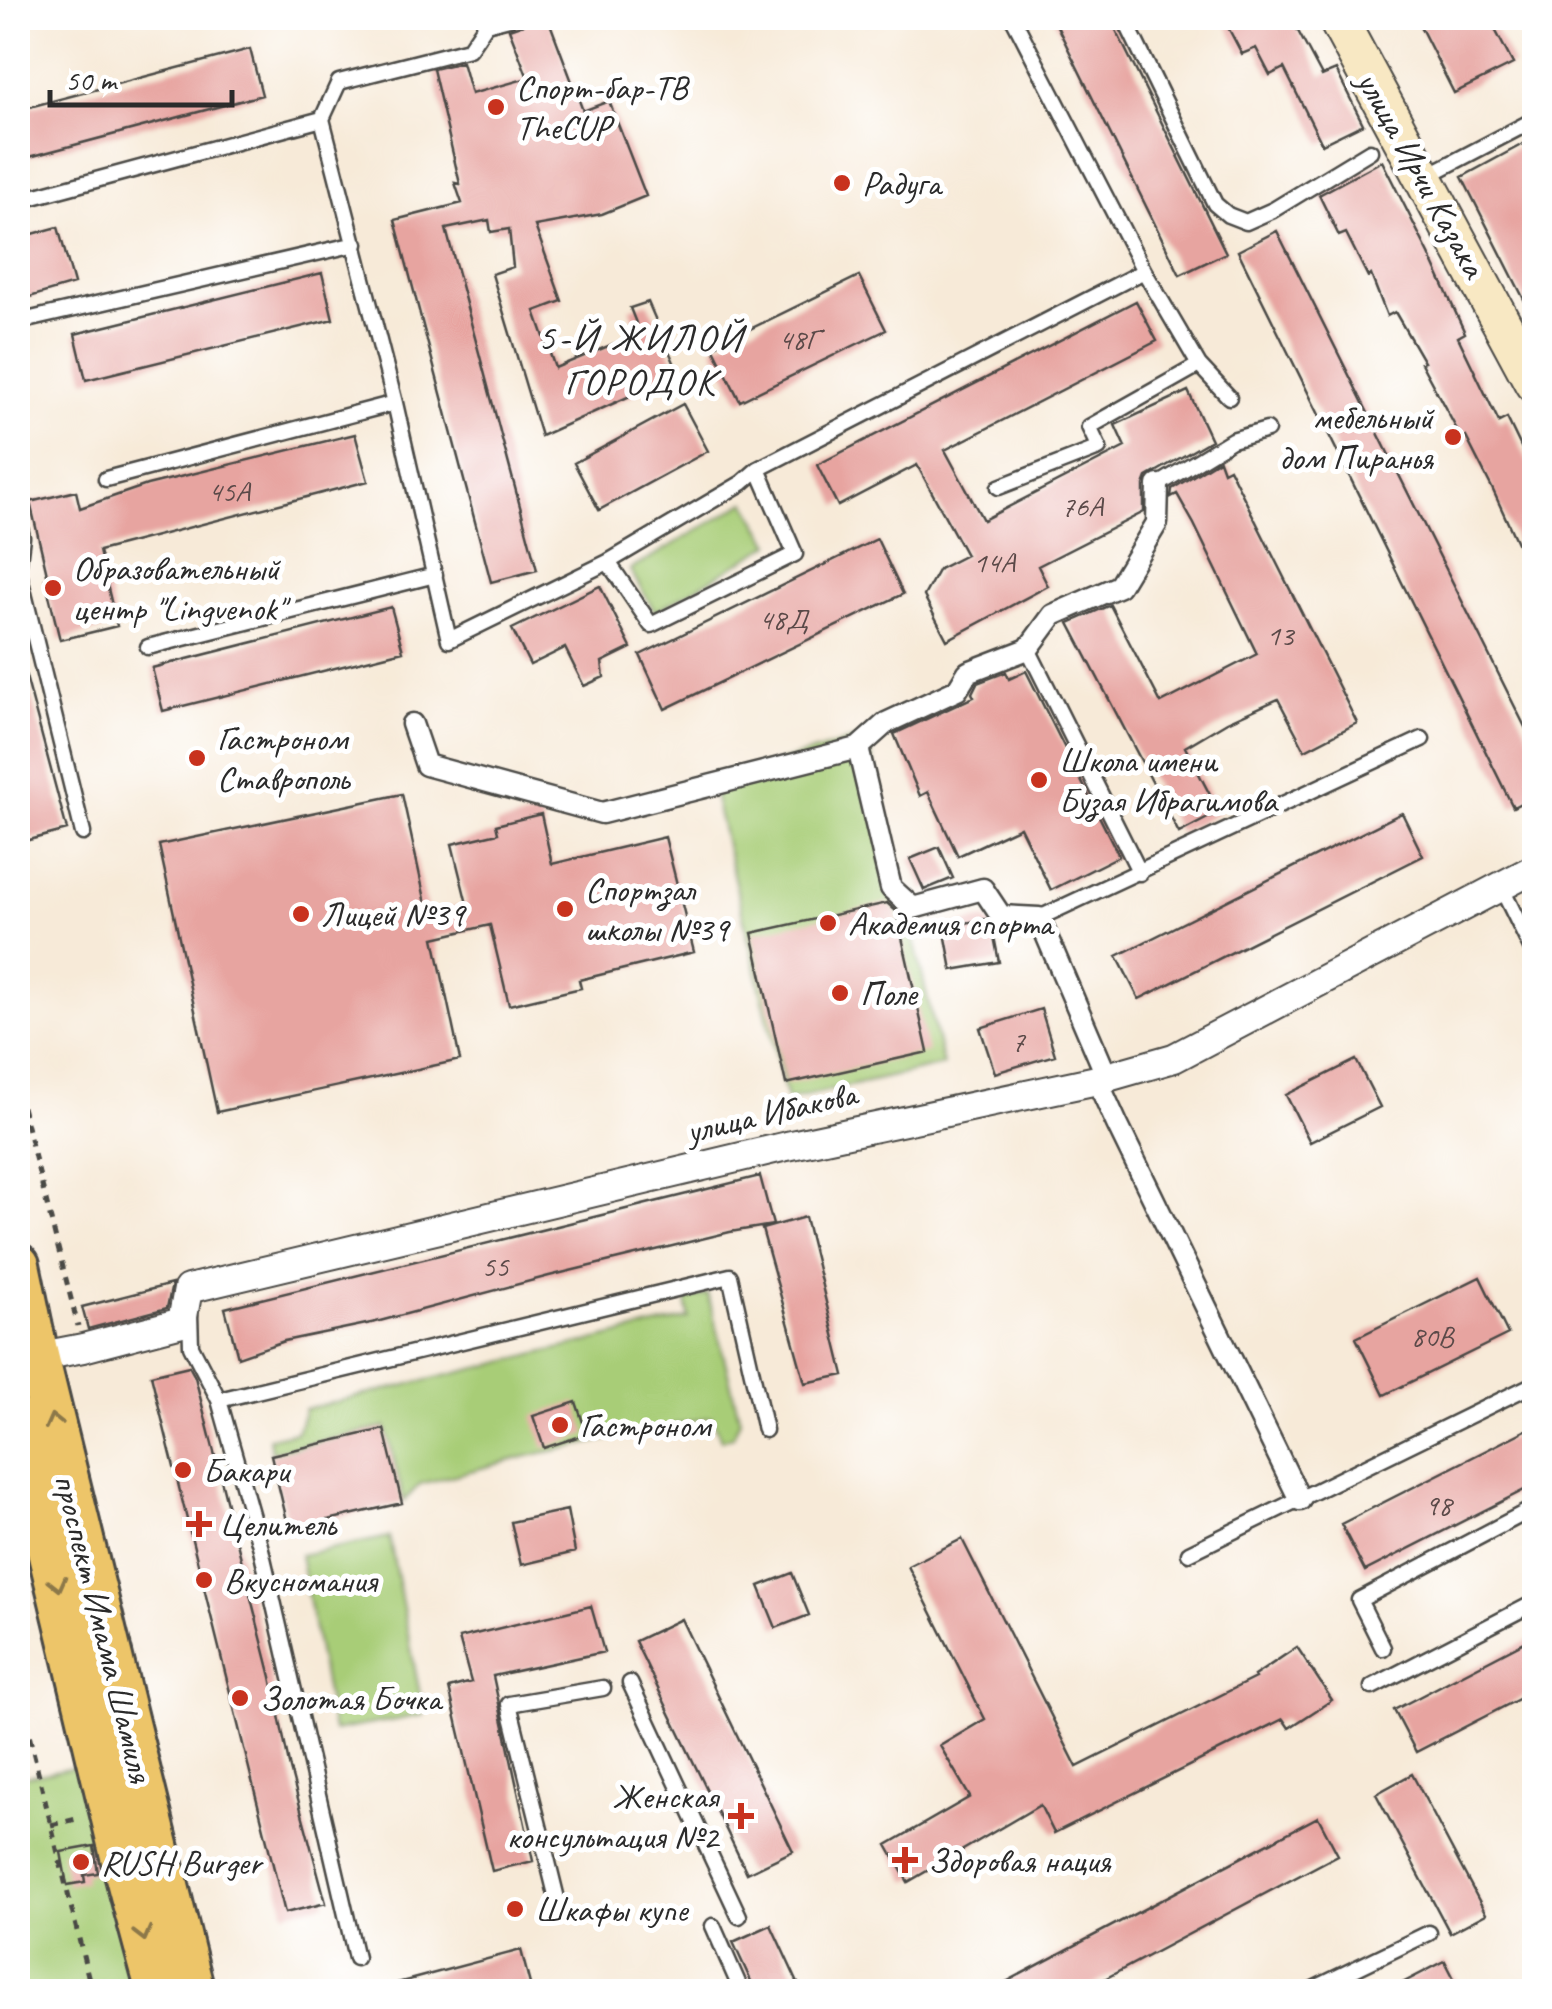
<svg xmlns="http://www.w3.org/2000/svg" width="1552" height="2009" font-family="Caveat,sans-serif">
<rect width="100%" height="100%" fill="#fff"/>
<filter id="ink" filterUnits="userSpaceOnUse"><feTurbulence type="fractalNoise" baseFrequency=".01" numOctaves="2"/><feDisplacementMap in="SourceGraphic" scale="20" xChannelSelector="R" yChannelSelector="G"/><feConvolveMatrix kernelMatrix="1 2 1 2 8 2 1 2 1" color-interpolation-filters="sRGB"/></filter>
<filter id="wash" filterUnits="userSpaceOnUse"><feTurbulence type="fractalNoise" baseFrequency=".0048" numOctaves="4" result="noise"/><feDisplacementMap in="SourceGraphic" scale="40" xChannelSelector="R" yChannelSelector="G"/><feGaussianBlur stdDeviation="2.25" result="paint"/><feColorMatrix in="noise" values="0 0 0 0 0 0 0 0 0 0 0 0 0 0 0 0 0 1.4 0 .05"/><feComposite in="paint" operator="in"/></filter>
<g filter="url(#wash)">
<rect width="100%" height="100%" fill="#f7ead8"/>
<!-- green -->
<path fill="#a8cd77" stroke="#6a7c51" stroke-width="2.5" d="M746,502L771,544L655,612L630,570Z
M867,736L943,1065L787,1100L711,782Z
M708,1294L740,1420L733,1436L721,1440L712,1417L524,1457L420,1484L404,1501L386,1427L271,1452L269,1438L297,1432L305,1409L689,1318L686,1300Z
M389,1537L424,1715L333,1731L300,1555Z
M85,1765L143,1991H18V1857L22,1870L18,1847V1778Z"/>
<g id="blocks">
<!-- building -->
<path fill="#e7a4a0" d="M540,18H548L583,111L609,101L646,196L602,214L535,226L562,301L535,311L555,368L640,333L630,308L648,302L679,374L541,436L492,274L513,267L509,229L491,232L489,220L446,229L537,570L491,582L395,220L462,203L455,183L460,184L433,69L462,62L471,94L528,78L509,29Z
M1053,18H1110L1226,253L1180,275Z
M1223,18H1291L1322,76L1336,70L1363,124L1322,144L1284,68L1270,75L1256,48L1242,54Z
M1416,18H1489L1513,64L1454,93Z
M250,49L262,95L18,160V110Z
M1534,138V319L1462,177Z
M1382,161L1429,254L1465,333L1458,337L1499,422L1507,418L1534,474V580L1492,488L1466,437L1462,439L1421,363L1424,362L1395,312L1387,316L1371,275L1368,277L1346,233L1339,236L1319,195Z
M58,227L74,284L23,299L18,279V238Z
M1277,231L1534,745V796L1513,807L1238,251Z
M322,273L333,319L86,380L75,334Z
M859,276L886,330L740,401L713,347Z
M1136,301L1157,341L945,450L983,520L1125,447L1115,425L1188,391L1211,440L1147,477L1144,485V512L1038,566L1048,586L947,640L924,596L939,569L966,555L917,465L838,506L817,465Z
M683,404L708,451L599,510L574,463Z
M355,434L368,481L99,551L117,626L60,640L45,579L48,578L30,502L76,491L80,508L147,485Z
M1219,460L1223,471L1229,468L1357,723L1305,750L1278,699L1227,722L1185,747L1219,812L1179,833L1069,623L1110,605L1161,703L1257,654L1194,524L1177,494L1171,497L1172,489Z
M877,539L903,594L665,709L640,655Z
M600,586L631,648L602,662L604,677L584,686L565,648L530,665L512,629Z
M391,607L403,651L163,711L152,668Z
M24,669L67,830L18,843V670Z
M1026,671L1119,856L1051,890L1020,827L958,856L928,792L920,796L894,734L974,697L972,693L977,683L1006,672L1009,679Z
M402,794L428,913L467,904L452,844L498,833L496,825L541,814L552,864L665,837L694,952L579,980L581,988L509,1005L490,925L434,938L460,1060L217,1112L159,845Z
M1402,813L1423,856L1139,999L1117,956Z
M939,847L953,878L924,890L910,859Z
M887,903L896,911L928,1052L786,1084L752,933Z
M986,919L992,926L999,962L952,970L944,927Z
M1041,1009L1055,1055L995,1073L980,1028Z
M1356,1060L1380,1107L1310,1142L1286,1095Z
M760,1176L773,1225L730,1232L549,1276L376,1322L284,1341L238,1357L225,1308Z
M805,1217L844,1375L805,1383L762,1229Z
M1480,1277L1508,1334L1384,1395L1356,1338Z
M172,1284L167,1308L88,1329L82,1307Z
M189,1366L195,1377L271,1677L290,1769L326,1903L285,1913L151,1375Z
M576,1402L587,1434L544,1448L533,1416Z
M1534,1426V1485L1365,1571L1341,1524Z
M384,1429L402,1503L289,1529L271,1455Z
M567,1510L575,1552L521,1565L511,1522Z
M962,1539L1077,1767L1255,1678L1254,1676L1297,1647L1332,1700L1289,1728L1283,1719L1054,1833L1040,1805L908,1882L887,1845L970,1797L940,1746L985,1719L908,1566Z
M792,1573L809,1615L776,1628L759,1586Z
M591,1606L604,1652L493,1676L533,1861L492,1871L449,1688L471,1682L459,1638Z
M681,1619L793,1851L747,1873L635,1641Z
M1534,1637V1691L1416,1752L1394,1710Z
M1412,1774L1486,1914L1450,1933L1376,1794Z
M1318,1817L1338,1855L1080,1992H987Z
M94,1846L98,1873L84,1875L85,1882L67,1885L61,1852Z
M771,1925L802,1992H756L733,1942Z
M521,1950L532,1992H391L390,1985Z
M1445,1961L1461,1992H1385Z"/>
</g>
</g>
<g filter="url(#ink)">
<use href="#blocks" fill-opacity="0" stroke="#4a4845" stroke-width="2.5"/>
<g fill="none" stroke-linecap="round" stroke-linejoin="round">
<defs>
<path id="service" d="M509,18L486,24L469,49L339,82L322,119L395,403L449,640L608,562L742,483L758,469L1144,271L1013,18
M1124,18L1215,204L1228,215L1246,222L1273,210L1370,151
M1425,177L1534,120
M18,201L322,119
M1144,271L1199,365L1229,397
M18,322L356,244
M106,479L395,403
M1158,485L1232,440L1267,430
M999,487L1099,448L1089,427L1199,365
M18,518L22,537L18,569L83,833
M608,562L651,625L795,554L758,469
M148,647L435,575
M1028,649L1140,873
M1501,887L1534,954
M1039,918L1422,739
M190,1314L191,1346L219,1400L261,1549L356,1958
M219,1400L730,1276L765,1430
M1189,1553L1534,1384
M1383,1648L1359,1600L1534,1508
M630,1683L739,1916
M1372,1687L1534,1603
M561,1915L509,1704L603,1688
M713,1926L742,1992
M1307,1992L1429,1933"/>
<path id="pedestrian" d="M412,724L426,765L602,813L858,748L891,888L913,908L983,889L1001,916L1039,918L1107,1077
M858,748L886,723L957,690L968,672L1028,649L1053,615L1119,586L1157,523L1158,485
M1097,1080L1117,1124L1300,1500"/>
<path id="minor" d="M21,1360L83,1348L182,1322L188,1289L787,1146L1097,1080L1174,1058L1534,869"/>
<path id="secondary" d="M1337,18L1534,383"/>
<path id="primary" d="M18,1265L37,1356L193,1992
M18,1421L126,1873L158,1992"/>
</defs>
<!-- service casing -->
<use href="#service" stroke="#4a4845" stroke-width="19"/>
<!-- pedestrian casing -->
<use href="#pedestrian" stroke="#4a4845" stroke-width="25"/>
<!-- minor casing -->
<use href="#minor" stroke="#4a4845" stroke-width="32"/>
<!-- secondary casing -->
<use href="#secondary" stroke="#4a4845" stroke-width="42"/>
<!-- primary casing -->
<use href="#primary" stroke="#4a4845" stroke-width="48"/>
<!-- path -->
<path stroke="#4a4845" stroke-width="5" stroke-dasharray="8 8" stroke-linecap="butt" d="M18,1091L78,1326
M18,1626L33,1622
M18,1690L92,1992
M51,1825L81,1818"/>
<!-- service -->
<use href="#service" stroke="#fff" stroke-width="14"/>
<!-- pedestrian -->
<use href="#pedestrian" stroke="#fff" stroke-width="20"/>
<!-- minor -->
<use href="#minor" stroke="#fff" stroke-width="28"/>
<!-- secondary -->
<use href="#secondary" stroke="#f8e8c3" stroke-width="38"/>
<!-- primary -->
<use href="#primary" stroke="#edc569" stroke-width="42"/>
</g>
<!-- one-way arrows -->
<defs><path id="oneway-chevron" d="M-2-3.5L2.5 0L-2 3.5" fill="none" stroke-width="1.6" stroke-linecap="round" stroke-linejoin="round" transform="scale(2.5)"/></defs>
<g stroke="#8c784a">
<use href="#oneway-chevron" transform="translate(53 1421) rotate(-104)"/>
<use href="#oneway-chevron" transform="translate(58 1584) rotate(76)"/>
<use href="#oneway-chevron" transform="translate(143 1934) rotate(75)"/>
</g>
</g>
<!-- markers -->
<g fill="#c8321e" stroke="#fff" stroke-width="4">
<circle cx="496" cy="107" r="10"/>
<circle cx="842" cy="183" r="10"/>
<circle cx="1453" cy="437" r="10"/>
<circle cx="53" cy="588" r="10"/>
<circle cx="197" cy="758" r="10"/>
<circle cx="1039" cy="780" r="10"/>
<circle cx="565" cy="909" r="10"/>
<circle cx="301" cy="914" r="10"/>
<circle cx="828" cy="923" r="10"/>
<circle cx="840" cy="993" r="10"/>
<circle cx="560" cy="1425" r="10"/>
<circle cx="183" cy="1470" r="10"/>
<path d="M194 1509h10v10h10v10h-10v10h-10v-10h-10v-10h10z"/>
<circle cx="204" cy="1580" r="10"/>
<circle cx="240" cy="1698" r="10"/>
<path d="M736 1801h10v10h10v10h-10v10h-10v-10h-10v-10h10z"/>
<path d="M900 1845h10v10h10v10h-10v10h-10v-10h-10v-10h10z"/>
<circle cx="81" cy="1862" r="10"/>
<circle cx="515" cy="1909" r="10"/>
</g>
<g text-anchor="middle" stroke-width="10" stroke-linejoin="round" paint-order="stroke">
<!-- number labels -->
<g font-size="30" fill="#5a4948">
<text x="799" y="349">48Г</text>
<text x="229" y="501">45А</text>
<text x="1082" y="516">76А</text>
<text x="994" y="572">14А</text>
<text x="783" y="629">48Д</text>
<text x="1280" y="645">13</text>
<text x="1018" y="1051">7</text>
<text x="495" y="1276">55</text>
<text x="1432" y="1346">80В</text>
<text x="1438" y="1515">98</text>
</g>
<!-- poi labels -->
<g font-size="35" fill="#2b2b2b" stroke="#fff" text-anchor="start">
<text x="516" y="99">Спорт-бар-ТВ<tspan x="516" dy="40">TheCUP</tspan></text>
<text x="862" y="195">Радуга</text>
<text x="1433" y="429" text-anchor="end">мебельный<tspan x="1433" dy="40">дом Пиранья</tspan></text>
<text x="73" y="580">Образовательный<tspan x="73" dy="40">центр "Lingvenok"</tspan></text>
<text x="217" y="750">Гастроном<tspan x="217" dy="40">Ставрополь</tspan></text>
<text x="1059" y="772">Школа имени<tspan x="1059" dy="40">Бузая Ибрагимова</tspan></text>
<text x="585" y="901">Спортзал<tspan x="585" dy="40">школы №39</tspan></text>
<text x="321" y="926">Лицей №39</text>
<text x="848" y="935">Академия спорта</text>
<text x="860" y="1005">Поле</text>
<text x="580" y="1437">Гастроном</text>
<text x="203" y="1482">Бакари</text>
<text x="219" y="1536">Целитель</text>
<text x="224" y="1592">Вкусномания</text>
<text x="260" y="1710">Золотая Бочка</text>
<text x="718" y="1808" text-anchor="end">Женская<tspan x="718" dy="40">консультация №2</tspan></text>
<text x="928" y="1872">Здоровая нация</text>
<text x="101" y="1874">RUSH Burger</text>
<text x="535" y="1921">Шкафы купе</text>
</g>
<!-- street labels -->
<g font-size="35" fill="#2b2b2b" stroke="#fff">
<text transform="translate(1422 174) rotate(61)" y="12">улица Ирчи Казака</text>
<text transform="translate(771 1112) rotate(-13)" y="12">улица Ибакова</text>
<text transform="translate(104 1628) rotate(76)" y="12">проспект Имама Шамиля</text>
</g>
<!-- neighbourhood labels -->
<g font-size="38" letter-spacing="2.5" fill="#2b2b2b" stroke="#fff">
<text x="641" y="350">5-Й ЖИЛОЙ<tspan x="641" dy="44">ГОРОДОК</tspan></text>
</g>
</g>
<!-- margin -->
<rect width="1552" height="2009" fill="none" stroke="#fff" stroke-width="60"/>
<!-- scale -->
<path d="M50 90v15h182v-15" fill="none" stroke="#2b2b2b" stroke-width="5"/>
<text x="65" y="90" font-size="30" fill="#2b2b2b" stroke="#ffffff" stroke-width="8" paint-order="stroke">50 m</text>
</svg>
